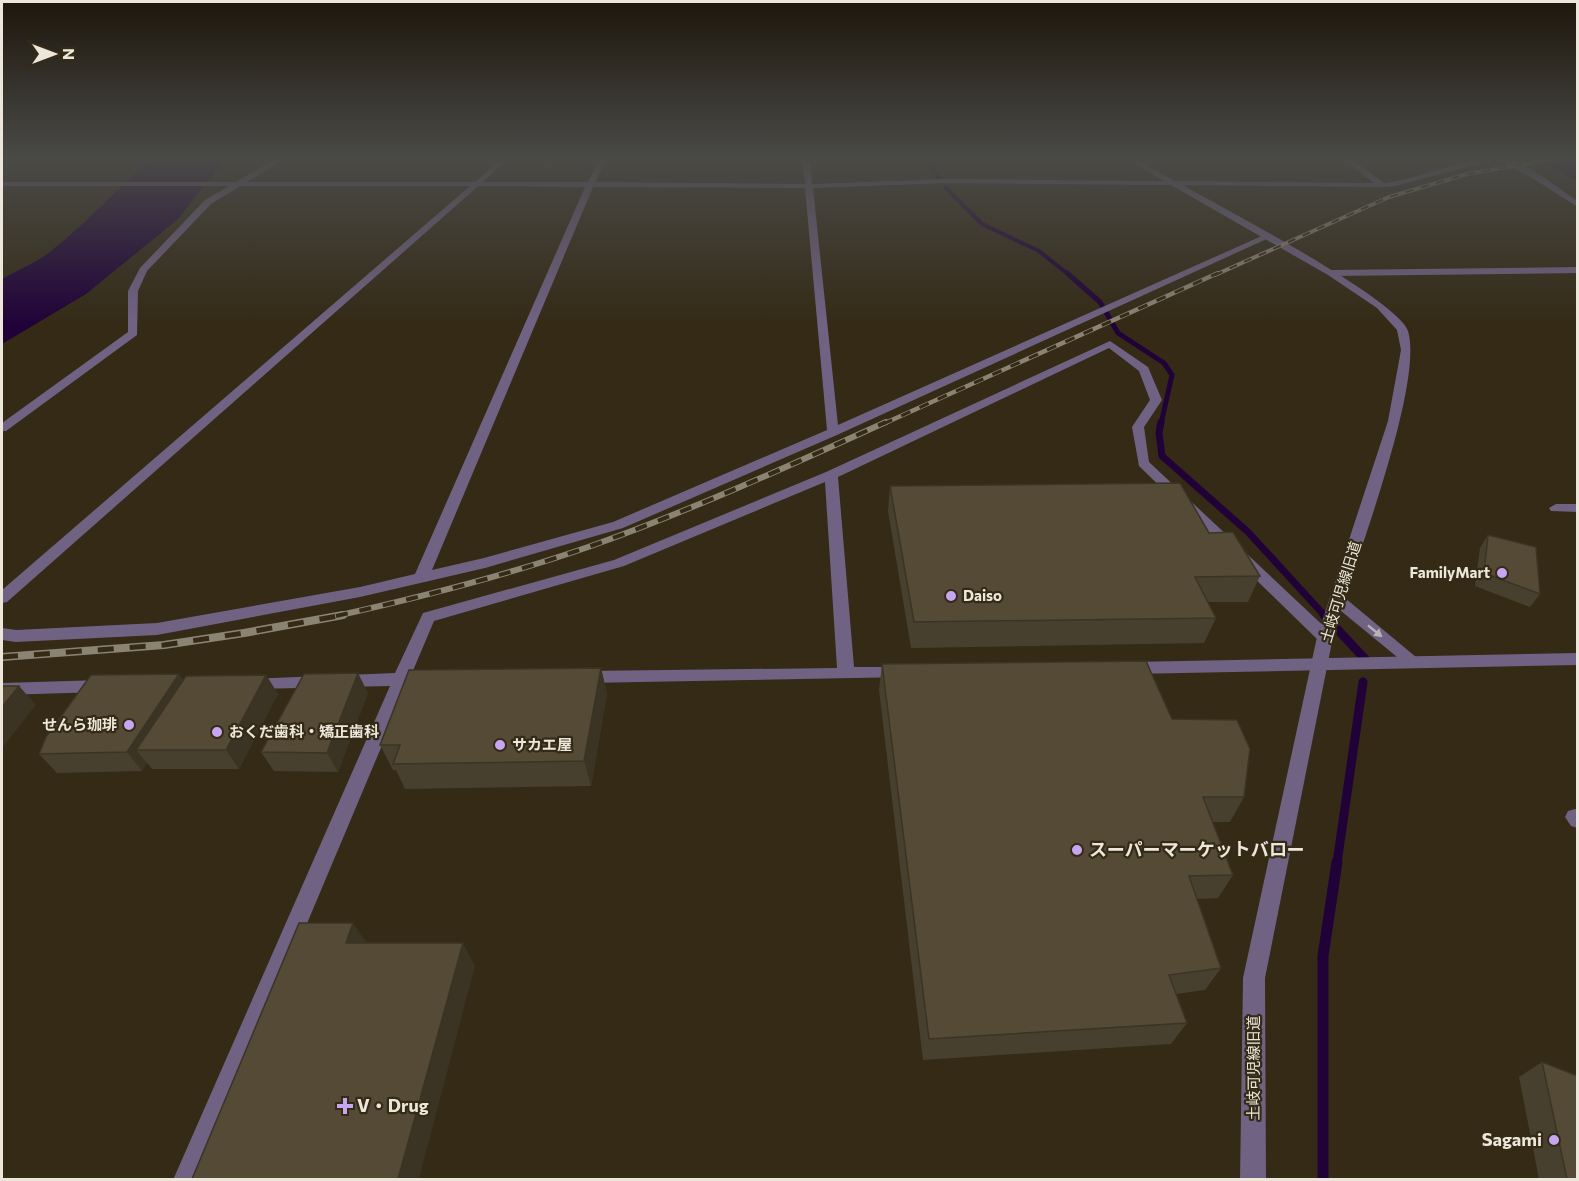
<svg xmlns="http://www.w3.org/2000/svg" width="1579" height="1181" font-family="Commissioner,'Noto Sans JP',sans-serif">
<rect width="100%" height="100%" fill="#342a16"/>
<!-- water -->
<path fill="#200238" d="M153,158H226L178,219L86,294L2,344V279C17,270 36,263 50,252C87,223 117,188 153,158Z
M1533,158H1577V181Z"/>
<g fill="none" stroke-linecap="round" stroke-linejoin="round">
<!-- stream-far4 -->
<path stroke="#200238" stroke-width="4" d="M927,158L940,180
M946,188L982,224L1039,251L1069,275"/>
<!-- stream-far3 -->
<path stroke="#200238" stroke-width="5" d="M1067,273L1100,302L1118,333L1164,363L1172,375L1161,424"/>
<!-- stream-far2 -->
<path stroke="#200238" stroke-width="7" d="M1161,422L1159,433L1162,456L1248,532L1325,616"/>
<!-- stream-far1 -->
<path stroke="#200238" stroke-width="9" d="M1324,615L1366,660
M1337,863L1363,682"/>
<!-- stream -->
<path stroke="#200238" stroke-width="11" d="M1323,1180V956L1337,862"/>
<!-- minor -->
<path fill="#706283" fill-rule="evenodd" d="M277,158H286L211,204L147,271L138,291L137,335L6,431H2V423L128,332V291L140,268L205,200Z
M600,158H607L595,182L805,184L802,158H810L812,184L948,179L1374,183L1342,158H1350L1384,183C1417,180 1478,152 1506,158C1527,163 1559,189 1578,201V207L1532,178L1497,159L1395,186L1382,187L948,183L813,188L838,425L1264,235L1271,237L837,435L623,528L485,568L360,597L157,635L16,642L2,640V628L16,630L157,623L360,587L415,574L585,187L478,186L474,184L478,182H588ZM593,187L805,188L827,430L613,522L484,558L432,570Z
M1578,267V273L1331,276L1326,273L1331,270Z
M1110,341L1148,367L1162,400L1144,427L1149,462L1331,633L1333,637L1331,641H1319L1139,466L1132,427L1150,400L1139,371L1109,348L838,477L854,667H900L906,669L908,673L906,677L585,683L579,681L577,677L579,673L585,671L837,668L825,482L624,566L434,621L412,673L432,675L434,679L432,683L407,686L199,1180H173L390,686L252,689L246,687L244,683L246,679L395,673L423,613L614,560L826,472Z
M1556,504H1578V512L1551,511L1549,508Z
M1578,653V665L1131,674L1125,672L1123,668L1125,664L1131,662Z
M102,680L108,682L110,686L108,690L102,692L2,695V683Z
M1575,809L1578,810V828L1571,826L1565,817L1568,811Z"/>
<!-- tertiary -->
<path fill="#706283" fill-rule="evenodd" d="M502,158H510L7,602L2,603V590L470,186H2V182H475Z
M1124,158H1133C1176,183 1397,296 1408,331C1423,381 1362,543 1345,598L1422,662L1420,666H1408L1341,611L1333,637L1265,978L1266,1180H1240L1243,978L1317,637L1388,421L1401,350L1397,330L1377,308L1328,275Z"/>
<defs>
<path id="rail-far3" d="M1215,275L1389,197L1467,174L1561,158"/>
<path id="rail-far2" d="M883,424L1218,273"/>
<path id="rail-far1" d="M336,616C422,597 508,575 591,546C692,510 789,466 886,422"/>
<path id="rail" d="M2,657L164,645L244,633L343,615"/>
</defs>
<!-- rail-far3 casing -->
<use href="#rail-far3" stroke="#8c8473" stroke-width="4"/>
<!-- rail-far2 casing -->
<use href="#rail-far2" stroke="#8c8473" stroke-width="4.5"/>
<!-- rail-far1 casing -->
<use href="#rail-far1" stroke="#8c8473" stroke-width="6"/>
<!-- rail casing -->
<use href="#rail" stroke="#8c8473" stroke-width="8"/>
<!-- rail-far3 -->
<use href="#rail-far3" stroke="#342a16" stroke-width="2" stroke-dasharray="8" stroke-linecap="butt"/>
<!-- rail-far2 -->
<use href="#rail-far2" stroke="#342a16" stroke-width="3" stroke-dasharray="10" stroke-linecap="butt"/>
<!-- rail-far1 -->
<use href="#rail-far1" stroke="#342a16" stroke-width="4" stroke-dasharray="12" stroke-linecap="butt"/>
<!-- rail -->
<use href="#rail" stroke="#342a16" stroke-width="5" stroke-dasharray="16" stroke-linecap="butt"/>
</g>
<!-- wall -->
<path fill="#48402e" d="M536,158H583L581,165L543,168L542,164H537Z
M890,486L1209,533L1260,576L1248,602H1208L1216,618L1204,643L911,648L888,511Z
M1488,535L1540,594L1530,607L1475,586L1480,548Z
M882,664L1172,719L1244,797L1230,822H1212L1233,875L1218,898L1197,899L1221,968L1205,990L1176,994L1187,1023L1171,1044L923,1060L879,690Z
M601,668L607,694L591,786L405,789L396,770H393L380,745Z
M266,675L278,694L239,769H152L147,763L142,771L57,773L39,754L183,680Z
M368,693L338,772L274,771L261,752Z
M1542,1062L1578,1179H1539L1519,1077Z"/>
<!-- shaded-wall -->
<path fill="#3b3425" d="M541,158H583L581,165L543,168Z
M601,668L607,694L591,786L584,761Z
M358,673L368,693L338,772L327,753Z
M179,674L193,693L136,750L147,763L142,771L127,752Z
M266,675L278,694L239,769L226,750Z
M19,686L36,705L2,748V707Z
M353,923L369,946L346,943Z
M463,943L475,966L419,1179H398Z"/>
<!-- building -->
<path fill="#544a35" stroke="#3b3425" stroke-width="1.5" d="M1180,483L1209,533L1233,532L1260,576L1195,577L1216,618L914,622L890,486Z
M1488,535L1536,547L1540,594L1484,573Z
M1146,661L1172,719L1237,720L1250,749L1244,797H1203L1233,875L1189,876L1221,968L1169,975L1187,1023L929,1039L882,664Z
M601,668L584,761L393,764L400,745H380L409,670Z
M358,673L327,753L261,752L304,674Z
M179,674L127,752L39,754L46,737L91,675Z
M266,675L226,750H136L186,676Z
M2,686H19L2,707Z
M299,923H353L346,943H463L398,1179H192Z
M1542,1062L1578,1076V1179H1567Z"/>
<!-- one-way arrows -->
<defs><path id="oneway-solid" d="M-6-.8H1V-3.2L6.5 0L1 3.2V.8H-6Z" transform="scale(1.5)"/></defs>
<use fill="#bab2b7" href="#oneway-solid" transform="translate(1375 631) rotate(39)"/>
<!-- sky -->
<linearGradient id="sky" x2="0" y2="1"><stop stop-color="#1d170c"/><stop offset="0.49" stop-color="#4a4a47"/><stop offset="1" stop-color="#4a4a47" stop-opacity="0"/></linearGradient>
<rect width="1579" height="324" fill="url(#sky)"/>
<!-- markers -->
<g fill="#c6a6f0" stroke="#342a16" stroke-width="2">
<circle cx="1502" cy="573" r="6"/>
<circle cx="951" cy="596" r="6"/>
<circle cx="129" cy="725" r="6"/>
<circle cx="217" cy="732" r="6"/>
<circle cx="500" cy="745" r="6"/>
<circle cx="1077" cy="850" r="6"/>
<path d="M342 1097h6v6h6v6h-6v6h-6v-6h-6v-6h6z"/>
<circle cx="1554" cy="1140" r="6"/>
</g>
<g text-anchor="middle" stroke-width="4.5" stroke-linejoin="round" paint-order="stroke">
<!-- poi labels -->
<g font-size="15" font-weight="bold" fill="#ece7da" stroke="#342a16" text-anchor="start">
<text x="1490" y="578" text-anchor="end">FamilyMart</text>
<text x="963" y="601">Daiso</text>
<text x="117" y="730" text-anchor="end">せんら珈琲</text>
<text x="229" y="737">おくだ歯科・矯正歯科</text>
<text x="512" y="750">サカエ屋</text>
</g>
<!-- street labels -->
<g font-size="15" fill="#ece7da" stroke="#342a16">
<text transform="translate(1341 592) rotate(-73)" y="5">土岐可児線旧道</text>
<text transform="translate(1254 1068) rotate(-90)" y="5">土岐可児線旧道</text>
</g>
<!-- near-poi labels -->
<g font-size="18" font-weight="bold" fill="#ece7da" stroke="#342a16" text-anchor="start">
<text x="1089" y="856">スーパーマーケットバロー</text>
<text x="357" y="1112">V・Drug</text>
<text x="1542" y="1146" text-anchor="end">Sagami</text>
</g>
</g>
<!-- border -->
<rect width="1579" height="1181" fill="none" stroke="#ece7da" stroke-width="6"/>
<!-- north arrow -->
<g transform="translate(54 54) rotate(90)" stroke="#342a16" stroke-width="4.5" paint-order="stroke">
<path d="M0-4.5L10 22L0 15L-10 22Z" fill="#ece7da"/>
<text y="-9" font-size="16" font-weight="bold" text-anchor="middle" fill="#ece7da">N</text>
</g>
</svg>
